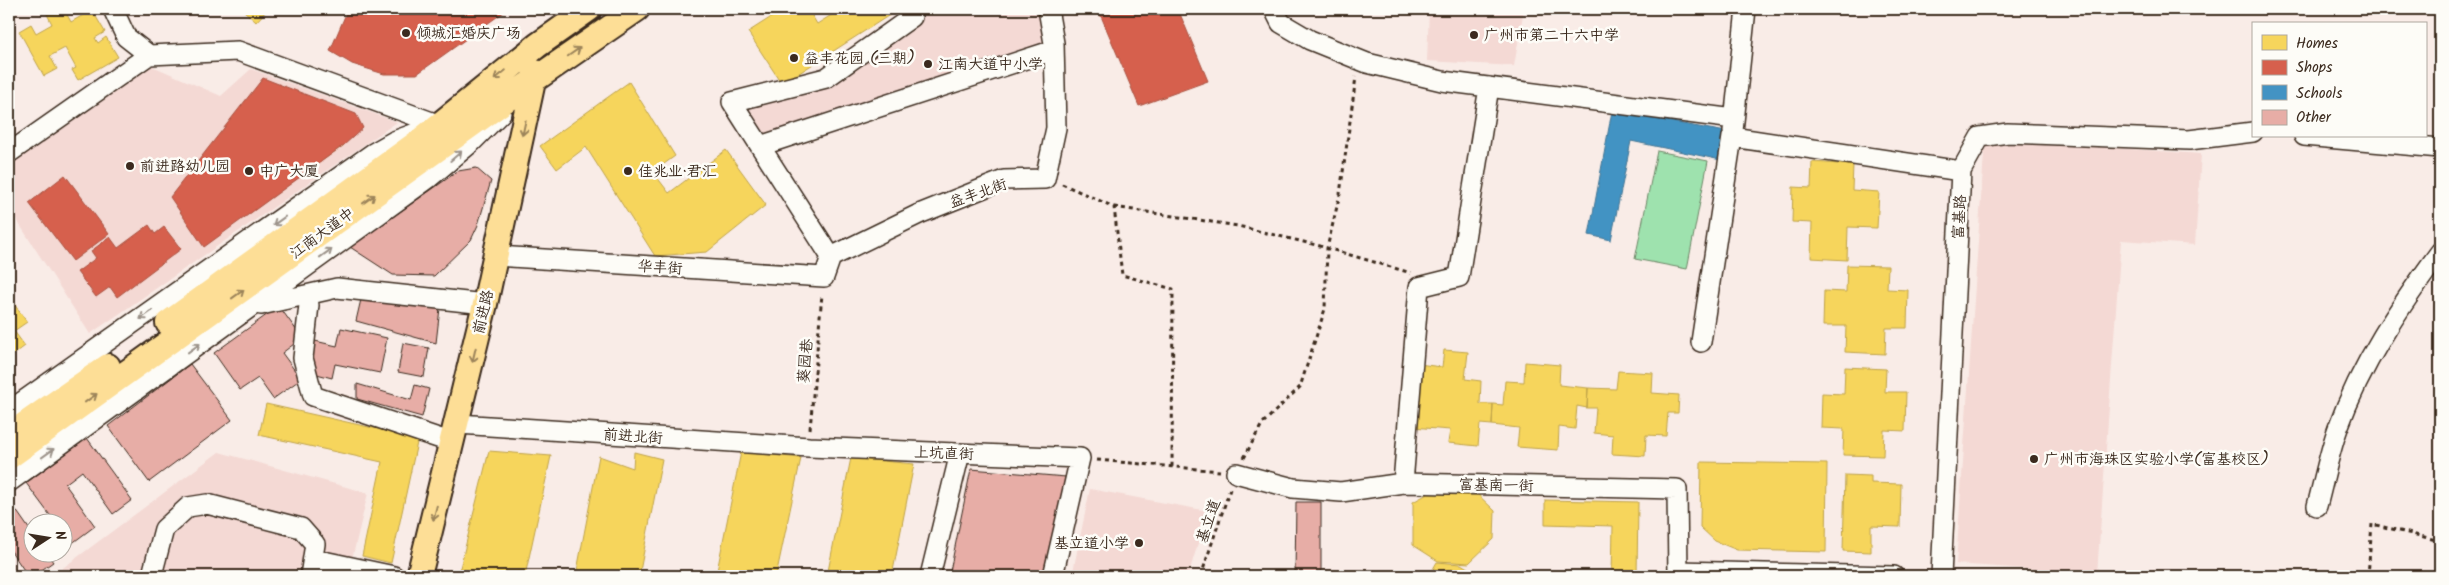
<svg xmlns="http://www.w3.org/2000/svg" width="2449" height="585" font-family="Kalam,'LXGW WenKai TC',sans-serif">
<rect width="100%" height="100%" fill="#f9ece7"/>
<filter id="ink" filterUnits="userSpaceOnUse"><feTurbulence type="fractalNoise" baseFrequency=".02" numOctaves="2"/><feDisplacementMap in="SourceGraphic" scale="10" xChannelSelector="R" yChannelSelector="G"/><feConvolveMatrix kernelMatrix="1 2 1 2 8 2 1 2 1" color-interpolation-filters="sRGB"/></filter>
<g filter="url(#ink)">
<!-- built -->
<path fill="#f4d9d4" d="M929,9H1044L1050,49L762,143L736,103L826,80L918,24Z
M1429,9H1524L1514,66L1427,61Z
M150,65L221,96L251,69L397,122L90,334L9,208V165Z
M1985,139L2201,154L2195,245L2121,240L2097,574L1956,564Z
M219,452L368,493L348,576H52Z
M1090,489L1208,511L1188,576H1072Z"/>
<!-- green -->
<path fill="#9ee2ae" stroke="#6c8666" d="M1657,151L1708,161L1687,269L1635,259Z"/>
<!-- homes -->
<path fill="#f6d55c" stroke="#bea249" d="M51,9H64L71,22L92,10L105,32L95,38L98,43L106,37L118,57L78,80L72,70L76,68L65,48L50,56L57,69L44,76L19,31L31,24L36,33L52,24L46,12Z
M242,9H268L256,22Z
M784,9H808L817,24L841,9H899L782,84L748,32Z
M629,82L675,156L653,172L669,193L726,150L766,205L707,252L655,256L586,147L557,169L540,146Z
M311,99L344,145L252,211L223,171L237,162L232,156L251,143L245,135L277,113L282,120Z
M1812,162L1853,165L1852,190L1879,192L1877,228L1848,227L1847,260L1811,258L1812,223L1792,222L1793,187L1811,188Z
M1847,265L1888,266L1887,289L1908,290L1907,328H1886L1885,354L1845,352L1846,326H1823L1824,291L1846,292Z
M9,297L27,322L14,331L25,346L9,358Z
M1444,350L1468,352L1465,379L1481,381L1480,404H1493L1492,425L1480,424L1478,446L1448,443L1450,430L1412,427L1418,364L1442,367Z
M1525,362L1560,365L1559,385L1588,388L1587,408L1577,406L1575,429L1559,427L1558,450L1517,447L1519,428L1492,425L1493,404L1503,405L1505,381L1524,382Z
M1845,367L1886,369L1885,392H1906L1905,431L1884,430L1883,456L1843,455L1844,429L1821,428L1822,393L1844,394Z
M1618,371L1653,373L1652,393L1679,395L1678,413H1668L1666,436L1646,435L1645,456L1612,454L1613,435L1594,433L1596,408H1587L1588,388L1616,389Z
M266,404L418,438L391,563L362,556L382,462L259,435Z
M489,451L551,456L525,576H458Z
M634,452L662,459L639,576H576L599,456L633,468Z
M741,452L801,458L776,576H716Z
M851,458L914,464L892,576H827Z
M1701,462L1827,464L1826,552L1737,550L1715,541L1700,527Z
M1845,475L1871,476V483L1901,484L1900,527L1871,526V552L1843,551Z
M1440,487H1470L1495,511L1494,539L1469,563L1438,561L1413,545V502Z
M1545,500L1638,502L1637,576H1612L1613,526L1545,524Z
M1437,562L1461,564L1481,576H1429Z"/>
<!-- shops -->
<path fill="#d6604d" stroke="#a8503f" d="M348,9H508L417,74H384L352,64L330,51Z
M1098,9H1178L1208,81L1139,106Z
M263,78L356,114L363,128L344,145L204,247L170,197Z
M65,175L109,234L73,261L29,203Z
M149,225L155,234L164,227L181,249L117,297L110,287L96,297L77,272L96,258L91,251L110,237L118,248Z"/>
<!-- schools -->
<path fill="#4393c3" stroke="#417492" d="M1612,111L1726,132L1721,160L1631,141L1611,240L1589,235Z"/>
<!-- building -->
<path fill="#e7ada6" stroke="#3b2a1e" d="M476,168L491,181L478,225L471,240L434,276L393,275L350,247L458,171Z
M362,295L440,308L436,343L356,321Z
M279,306L302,338L282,353L301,379L273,399L258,378L240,390L214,353Z
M341,328L387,338L380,373L335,364L332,378L309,372L315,341L337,346Z
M403,343L429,348L424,377L398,372Z
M190,364L232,420L149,482L108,426Z
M357,384L411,400L415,385L429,389L422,417L357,399Z
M87,438L132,500L113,514L82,471L65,484L95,526L71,544L62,533V522H55L26,483Z
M971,469L1066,477L1043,576H949Z
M9,500L32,533V552H46L53,562L33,576H28L9,548Z
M1296,502H1321V576H1295Z"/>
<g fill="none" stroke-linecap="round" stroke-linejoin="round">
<defs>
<path id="minor" d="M113,9L126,37L149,55L238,51L440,125
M1274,9L1281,23L1310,40L1367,63L1442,81L1734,119
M1733,131L1746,9
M2304,136L2440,148
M760,146L1054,50
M9,153L149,55
M496,256L824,277L831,257L919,214L1004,180L1045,179L1056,128L1054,43L1048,9
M831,257L732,102L826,78L912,17L906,9
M261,305L337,288L485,304
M309,305L303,358L313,396L453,443
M1701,342L1732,137L1961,171
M9,411L373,153L394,141L429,128
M458,424L809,447L1080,458L1053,576
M1236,473L1293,488L1341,492L1403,483L1677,489L1678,576
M9,482L429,178L472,142L501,113
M1403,483L1419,287L1459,277L1489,87
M2317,506C2324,480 2329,453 2338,428C2361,364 2400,306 2440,252
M314,559L394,576
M1678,571L1894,576
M155,576L153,571L164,529L188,507L207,504L301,528L315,544L310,576
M930,576L960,453
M1941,576L1961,171L1980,137L2008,133L2189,140L2253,132"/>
<path id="major" d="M168,323L418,142L538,45L589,9
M9,435L108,366
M9,457L534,80L637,9
M419,576L485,304L535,72"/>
</defs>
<!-- minor casing -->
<use href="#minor" stroke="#3b2a1e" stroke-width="22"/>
<!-- major casing -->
<use href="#major" stroke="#3b2a1e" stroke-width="28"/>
<!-- path -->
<path stroke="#3b2a1e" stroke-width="3" stroke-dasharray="4 4" stroke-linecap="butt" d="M1062,184L1114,207L1122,275L1173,289L1172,467
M1114,207L1238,226L1320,246L1411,273
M810,429L822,294
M1244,458L1262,424L1300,387L1325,309L1327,248L1340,194L1356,77
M1097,460L1220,471
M1201,576L1230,489
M2368,576L2372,524L2440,541"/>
<!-- minor -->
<use href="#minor" stroke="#fdfcf7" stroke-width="19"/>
<!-- major -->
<use href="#major" stroke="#fdde96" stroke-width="24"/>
</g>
<!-- one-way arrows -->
<defs><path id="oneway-shaft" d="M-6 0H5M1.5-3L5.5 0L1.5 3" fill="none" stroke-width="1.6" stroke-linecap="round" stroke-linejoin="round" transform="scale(1.25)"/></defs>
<g stroke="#9c845a">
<use href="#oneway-shaft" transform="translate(574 52) rotate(-35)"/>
<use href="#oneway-shaft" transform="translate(500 75) rotate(141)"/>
<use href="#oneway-shaft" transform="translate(524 128) rotate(102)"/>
<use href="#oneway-shaft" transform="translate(369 199) rotate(-36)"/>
<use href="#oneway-shaft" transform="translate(238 294) rotate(-36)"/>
<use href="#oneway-shaft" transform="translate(474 355) rotate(103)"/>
<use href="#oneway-shaft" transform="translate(91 398) rotate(-36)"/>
<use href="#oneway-shaft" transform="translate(435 513) rotate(104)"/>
</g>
<g stroke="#9c938a">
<use href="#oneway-shaft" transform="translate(456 156) rotate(-41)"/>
<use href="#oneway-shaft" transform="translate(279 221) rotate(144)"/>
<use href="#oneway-shaft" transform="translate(326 253) rotate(-36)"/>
<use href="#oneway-shaft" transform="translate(146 315) rotate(145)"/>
<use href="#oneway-shaft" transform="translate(194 348) rotate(-36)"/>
<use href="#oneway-shaft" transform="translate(48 453) rotate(-36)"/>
</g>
</g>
<!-- markers -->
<g fill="#3b2a1e" stroke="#fdfcf7" stroke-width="2">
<circle cx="406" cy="33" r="5"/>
<circle cx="1474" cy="35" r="5"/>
<circle cx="794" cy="58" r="5"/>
<circle cx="928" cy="64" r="5"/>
<circle cx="130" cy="166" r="5"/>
<circle cx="249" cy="171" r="5"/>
<circle cx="628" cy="171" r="5"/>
<circle cx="2034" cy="459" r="5"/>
<circle cx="1139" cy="543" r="5"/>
</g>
<g text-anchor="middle" stroke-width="5" stroke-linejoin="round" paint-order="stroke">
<!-- poi labels -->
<g font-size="15" fill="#3b2a1e" stroke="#fdfcf7" text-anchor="start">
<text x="416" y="38">倾城汇婚庆广场</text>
<text x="1484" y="40">广州市第二十六中学</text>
<text x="804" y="63">益丰花园 (三期)</text>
<text x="938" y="69">江南大道中小学</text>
<text x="140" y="171">前进路幼儿园</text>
<text x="259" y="176">中广大厦</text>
<text x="638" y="176">佳兆业·君汇</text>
<text x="2044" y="464">广州市海珠区实验小学(富基校区)</text>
<text x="1129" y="548" text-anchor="end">基立道小学</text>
</g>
<!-- street labels -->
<g font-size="15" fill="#3b2a1e" stroke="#fdfcf7">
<text transform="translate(978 193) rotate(-19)" y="5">益丰北街</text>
<text transform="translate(1959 217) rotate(-87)" y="5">富基路</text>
<text transform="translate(322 233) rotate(-36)" y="5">江南大道中</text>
<text transform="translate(660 267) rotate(4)" y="5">华丰街</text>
<text transform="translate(483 312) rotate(-77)" y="5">前进路</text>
<text transform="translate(805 361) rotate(-85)" y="5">葵园巷</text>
<text transform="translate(633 436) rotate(4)" y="5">前进北街</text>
<text transform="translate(944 453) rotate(2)" y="5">上坑直街</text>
<text transform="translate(1496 485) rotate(1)" y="5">富基南一街</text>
<text transform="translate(1208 521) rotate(-71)" y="5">基立道</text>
</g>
</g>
<!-- margin -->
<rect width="2449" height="585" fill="none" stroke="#fdfcf7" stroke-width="30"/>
<rect x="15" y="15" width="2419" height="555" fill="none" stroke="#3b2a1e" stroke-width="2" filter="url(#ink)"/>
<!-- legend -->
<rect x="2252" y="22" width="175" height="115" fill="#fdfcf7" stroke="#afa8a0"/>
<rect x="2262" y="35" width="25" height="15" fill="#f6d55c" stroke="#afa8a0"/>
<text x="2296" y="48" font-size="15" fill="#3b2a1e">Homes</text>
<rect x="2262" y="60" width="25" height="15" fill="#d6604d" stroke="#afa8a0"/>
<text x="2296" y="72" font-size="15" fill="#3b2a1e">Shops</text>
<rect x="2262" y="85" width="25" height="15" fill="#4393c3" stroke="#afa8a0"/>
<text x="2296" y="98" font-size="15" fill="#3b2a1e">Schools</text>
<rect x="2262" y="110" width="25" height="15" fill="#e7ada6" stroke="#afa8a0"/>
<text x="2296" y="122" font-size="15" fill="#3b2a1e">Other</text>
<!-- north arrow -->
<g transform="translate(48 538) rotate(78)"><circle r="24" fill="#fdfcf7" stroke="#afa8a0"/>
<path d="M0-4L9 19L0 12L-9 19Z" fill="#3b2a1e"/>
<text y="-8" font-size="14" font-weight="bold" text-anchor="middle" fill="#3b2a1e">N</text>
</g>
</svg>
